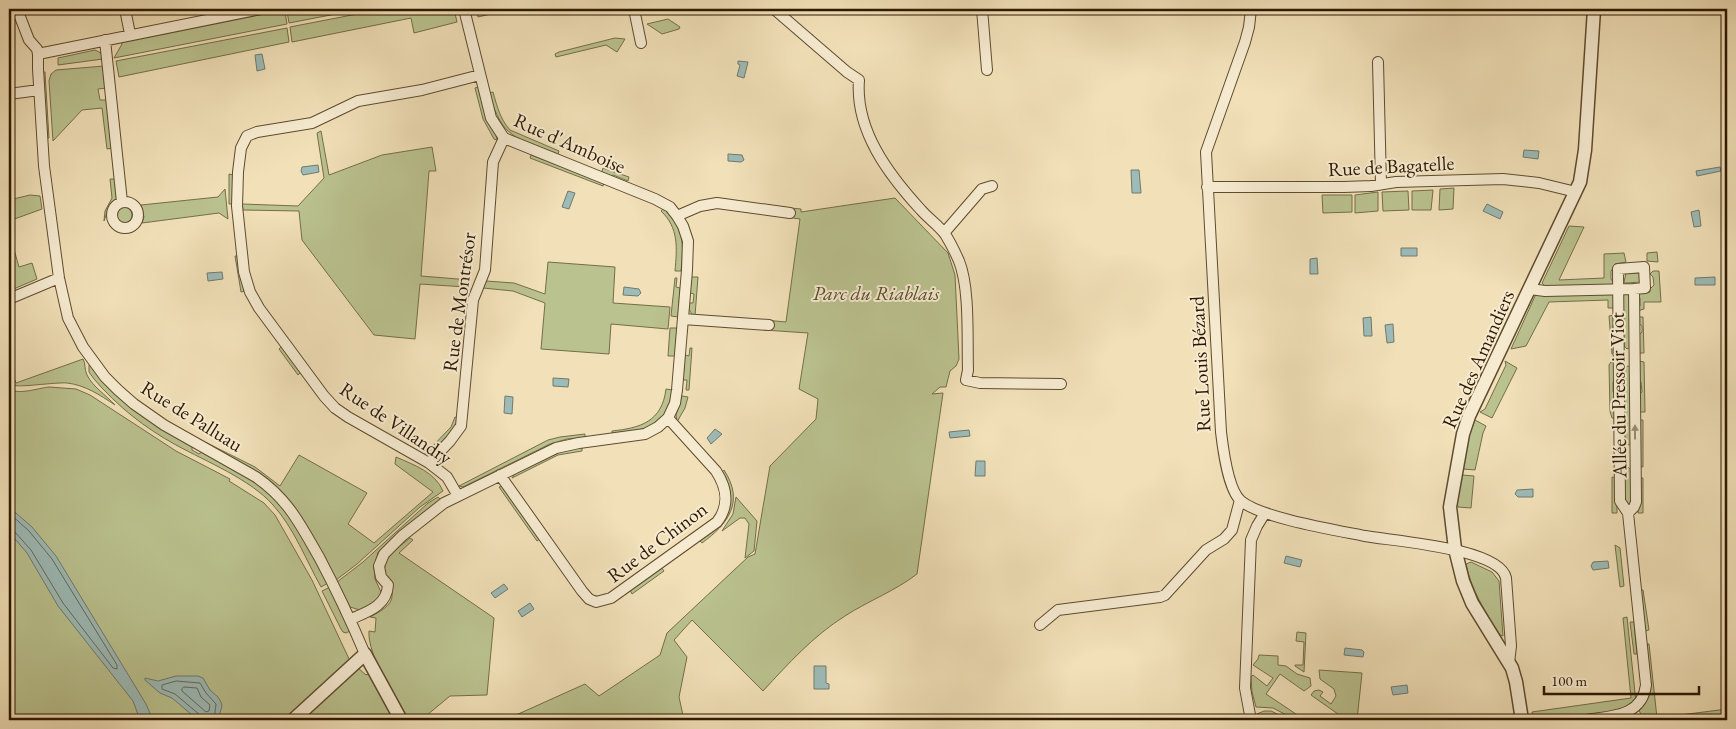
<svg xmlns="http://www.w3.org/2000/svg" width="1736" height="729" font-family="'EB Garamond',serif">
<rect width="100%" height="100%" fill="#f1e0b8"/>
<filter id="stains"><feTurbulence type="fractalNoise" baseFrequency=".004" numOctaves="4"/><feColorMatrix values="0 0 0 0 .2 0 0 0 0 .09 0 0 0 0 .02 0 0 0 .5 -.17"/></filter>
<radialGradient id="worn" r=".72"><stop offset=".6" stop-color="#630" stop-opacity="0"/><stop offset="1" stop-color="#630" stop-opacity=".3"/></radialGradient>
<!-- green -->
<path fill="#bac28f" stroke="#746e48" d="M299,9H362L289,23L287,11Z
M383,9H454L457,22L414,33L411,18L292,42L290,27Z
M476,9H512L478,17Z
M276,11L277,13L285,12L287,24L114,58L122,44L121,42Z
M668,19L680,27L679,29L662,34L647,24Z
M287,28L289,42L119,77L116,61Z
M615,38L625,39L617,52L606,45L556,57L555,54L559,52Z
M95,50L101,53L103,59L58,65V58Z
M104,66L107,88L98,89L100,100H108L113,148L107,149L102,108L82,110L53,141L49,81L51,74L56,70Z
M43,72H45L49,138H46Z
M478,87L486,117L496,135L497,140L494,139L483,119L475,88Z
M493,92C497,106 500,119 510,130L559,151L558,154C515,137 503,140 489,93Z
M321,131L329,175L382,155L432,147L436,171H429L421,276L470,280L466,287L420,284L415,339L374,335L302,240L299,211L243,210L242,204L298,206L324,178L317,133Z
M531,155L604,183L603,186L530,158Z
M603,168L629,177L628,181L613,175L609,178L603,176L602,171Z
M229,174L233,175V204H229Z
M110,179H116L118,198L109,207L104,221L105,211L112,198Z
M1454,188L1453,209L1439,210L1440,189Z
M225,189L228,219L219,213L142,223L144,217L141,205L218,197Z
M1433,190L1431,210H1412V191Z
M1408,191L1409,210L1383,211L1382,192Z
M1378,192V211L1355,213V195Z
M30,195L40,196L42,209L9,221V200Z
M1322,195H1352V212L1323,213Z
M895,198L948,253L955,275L959,359L956,366L950,371L946,387H940L932,394L943,393L917,574C895,591 868,601 845,616C813,636 788,664 763,691L692,620L674,640L687,657L679,697L684,720H505L585,684L599,696L660,655L667,633L748,557L755,554L770,466L816,419L818,399L799,389L808,333L764,330L765,320L786,322L800,219L779,216L781,207L801,209V212Z
M116 215a8 8 0 1 1 16 0a8 8 0 1 1-16 0Z
M664,208C684,228 684,244 681,271H675C677,248 679,228 661,211Z
M1569,226L1584,227L1559,280L1604,278V254L1624,253L1626,262L1615,264L1614,267L1611,271V279L1615,285L1546,287L1542,283L1543,281Z
M9,232L19,267L32,263L37,279L9,291Z
M1657,252L1658,262L1647,261V253Z
M235,256H239L245,291L241,292Z
M548,262L615,267L613,303L670,307L668,329L611,324L609,354L541,349L545,303L513,291L483,288L486,281L514,283L545,294Z
M1653,271H1659L1661,302H1644V309L1638,311L1637,309L1640,306V298L1636,295L1639,292H1650V289L1654,285L1653,277L1650,274Z
M1626,273H1640L1641,282L1626,283L1624,282Z
M691,277H698L695,316C690,314 688,308 689,303H693L694,294L690,293Z
M675,278H677L676,287L680,288L678,317L671,316Z
M1614,292V308H1608V300L1549,302L1526,346L1511,349L1536,294Z
M1630,293L1631,347L1627,349L1624,346L1622,294Z
M1614,315L1616,322L1613,325V333L1617,337L1616,354H1612L1609,316Z
M1639,317H1643L1644,353H1639L1638,336L1642,332V326L1637,322V319Z
M670,328H677L675,356H668Z
M282,346L301,372L298,375L279,349Z
M690,348H692L689,390H686L687,380H683L685,355L689,356Z
M83,359C86,364 84,369 87,375C93,387 106,395 115,405C100,395 85,385 67,383C56,382 17,388 13,385C7,381 9,371 9,364L16,383Z
M1505,361L1517,368L1492,418L1480,412L1485,409L1506,365Z
M1639,361L1644,362L1645,412H1639L1638,395L1642,392L1641,382L1638,379Z
M1611,362H1615L1617,379L1613,382V392L1617,396V418H1612L1610,411L1609,365Z
M89,365L192,445V450L199,454L203,451L263,487L287,510L328,583L321,587C306,560 294,528 273,505C250,479 207,462 176,445C145,428 117,406 94,379L89,372Z
M1627,366L1631,367V444L1629,445L1624,442V369Z
M49,387L76,389L90,395L176,451L230,479L229,481L264,503L275,515L312,580L350,661L366,675L367,674L371,676L396,720H9V388C17,396 38,388 49,387Z
M666,389L672,390C668,428 644,430 612,434V431C640,428 662,422 666,389Z
M682,396L688,397L685,408L677,422L676,415Z
M455,417L459,418L454,429L431,454L424,455L451,427Z
M1475,420L1486,426L1483,433L1475,470L1463,469L1468,437Z
M1639,420H1643V467L1638,466Z
M585,434V437L567,439L550,444L467,485L463,487L459,486L548,440L560,437Z
M197,438L255,467L280,486L299,455L367,493L348,524L374,543L433,492L395,464L396,457C414,465 435,472 443,491L420,507L357,564L336,580L296,509L196,439Z
M582,447V451L558,455L512,478L516,472L551,454Z
M1628,467L1632,471V502L1630,505H1627L1624,502V471Z
M724,470C745,502 728,524 702,543L699,540L723,520L721,473Z
M1462,475L1474,476L1471,508L1458,507L1457,502Z
M1612,477L1617,478V513H1612Z
M1639,478H1643V513H1638Z
M503,486L540,539L537,541L499,487Z
M438,497L441,500L378,552L374,567L375,579L381,592L379,600L360,610L350,607L337,582L363,562L428,503Z
M736,497L757,521L754,551L745,558L749,524L745,518H740L722,531L733,514Z
M410,538L413,540L399,553L494,618L487,695L450,696L421,720H408C396,699 367,655 369,631L375,632L376,618L370,617C414,595 377,586 386,563C389,552 402,545 410,538Z
M1615,545L1620,548L1624,586L1620,587Z
M1471,562L1492,572L1499,581L1503,636L1500,635C1486,613 1471,590 1466,564Z
M661,567L664,571L632,594L630,590Z
M330,587L352,630L346,633L343,632L341,629L322,591Z
M1641,590H1643L1649,630L1645,631Z
M1627,617L1636,702L1624,711L1558,720H1533L1532,712L1631,698L1623,618Z
M1630,622H1634L1637,654H1634Z
M1297,632L1306,633L1304,672L1295,666V665H1303L1304,642L1296,641Z
M1647,644H1649L1657,718L1727,709V720H1629L1641,714L1639,711L1648,697Z
M1259,655L1278,656V665L1286,666L1297,674L1310,678L1311,686L1304,691L1280,674L1266,694L1302,718L1300,720H1296L1273,708L1256,707L1252,692L1251,677L1253,675L1267,686L1273,678L1253,665L1258,659Z
M1319,670L1362,673L1357,720H1345V719L1311,695L1314,691L1319,690L1323,692L1320,696L1331,704L1336,696L1334,689L1320,679Z
M1264,711H1271L1290,720H1258L1257,714Z"/>
<!-- water -->
<path fill="#9dbbb7" stroke="#717a6e" d="M262,54L265,69L257,71L255,55Z
M738,61L748,62L744,78L737,76L740,65L738,64Z
M1524,150L1539,151L1538,159L1523,157Z
M728,154L742,155L744,160L741,162L728,161Z
M318,165L319,172L303,175L301,171L302,167Z
M1720,167L1721,171L1697,176L1696,171Z
M1131,170H1139L1141,193H1132Z
M568,191L575,193L569,209L562,207Z
M1487,204L1503,212L1500,219L1483,211Z
M1699,210L1701,226L1694,227L1691,212Z
M1401,248H1417V256H1401Z
M1317,258L1318,274H1310V259Z
M222,272L223,279L208,281L207,273Z
M1715,277V285H1695V278Z
M624,287L639,289L641,293L638,296L623,295Z
M1371,317L1372,336H1364L1363,318Z
M1393,324L1394,342L1387,343L1385,325Z
M553,378L569,379L568,387L553,386Z
M505,396L513,397L512,414L504,413Z
M715,429L722,434L711,444L707,438Z
M969,430L970,436L950,438L949,432Z
M976,461H985V476H975Z
M1533,489V497H1518L1515,494L1517,490Z
M9,507L32,527L56,556L146,704L153,720H140L133,701L58,606L27,553L9,532Z
M1286,556L1302,560L1300,567L1284,563Z
M1608,561L1609,568L1593,570L1591,566L1593,562Z
M504,584L508,589L495,598L491,593Z
M530,603L534,609L522,617L518,611Z
M1345,648L1362,650L1364,652L1363,657L1344,655Z
M814,666H826V683L829,684V689H814Z
M176,676H198L203,678L210,690L218,697L221,702L222,706L218,720H198L172,698L160,693L145,680V678L158,681Z
M1407,685L1408,693L1393,695L1391,687Z"/>
<g fill="none" stroke-linecap="round" stroke-linejoin="round">
<!-- shore -->
<path stroke="#666a5c" stroke-width="1" d="M9,513L29,531L52,559L117,665V669L113,668L63,603L31,550L14,531L9,530
M184,687L197,688L201,697L210,705L209,711L206,712L182,691V689Z
M201,720L200,715L175,694L162,689V685L176,681L200,683L206,693L216,704L214,720"/>
<!-- stream -->
<path stroke="#717a6e" stroke-width="3" d="M350,720L352,718"/>
<defs>
<path id="minor" d="M17,9L29,40L37,49L38,54V69L44,166L59,278L68,318L83,347L105,377L118,390L134,404L164,425L256,477C288,499 300,524 319,557C336,589 351,621 365,654
M125,9L130,34
M634,9L641,43
M774,9L847,72L859,80C855,130 888,174 921,210C928,218 938,225 945,234C950,242 955,252 959,261C970,288 967,340 968,370L966,380L980,383L1061,384
M982,9L987,70
M1251,9L1249,27L1245,42L1206,152L1221,432C1223,449 1228,490 1241,501C1262,518 1335,530 1365,536C1392,541 1500,548 1506,578L1511,646L1509,663
M105,40L122,202
M38,54L261,9
M1378,62L1381,184
M9,94L39,90
M1207,187H1344L1371,186L1396,182L1503,179L1539,183L1576,192
M112 215a13 13 0 1 1 26 0a13 13 0 1 1-26 0Z
M677,216L700,206L717,203L790,213
M944,233L982,189L992,186
M1530,289L1545,291L1634,289L1636,502L1634,507L1628,513
M9,299L59,278
M683,319L769,325
M429,463L450,441L461,426L473,300L485,270L493,162L504,138
M500,475L582,591L589,599L596,602L611,598L717,522C730,505 727,488 716,471L668,418
M458,496L447,477L429,463L348,417L335,408L324,396L259,308L250,292L244,272L237,206L238,172L241,148L247,136L257,132L312,123L358,101L422,90L480,75
M351,619C367,612 387,606 388,585L381,577L380,572L379,566L384,554L402,536L444,503L556,448L579,443L645,434L658,427L668,418L675,403L677,390L687,270L688,241L683,226L677,216L670,207L655,199L504,138L491,118L464,9
M1040,625L1058,610L1160,597L1165,595L1206,550L1224,539L1232,530L1240,500
M1250,720V715L1245,688L1251,540L1257,526L1265,513
M1586,720C1611,716 1642,717 1646,685L1628,513L1620,501L1618,269L1644,267L1645,288L1634,289"/>
<path id="tertiary" d="M293,720L365,654L401,720
M1522,720L1516,682L1512,668L1472,603L1463,581L1455,549L1450,507L1463,434L1469,416L1580,182L1585,150L1594,9"/>
</defs>
<!-- minor casing -->
<use href="#minor" stroke="#5f4b2e" stroke-width="12"/>
<!-- tertiary casing -->
<use href="#tertiary" stroke="#5f4b2e" stroke-width="15"/>
<!-- minor -->
<use href="#minor" stroke="#f6ebd1" stroke-width="10"/>
<!-- tertiary -->
<use href="#tertiary" stroke="#f6ebd1" stroke-width="12"/>
</g>
<!-- one-way arrows -->
<defs><path id="oneway-solid" d="M-6-.8H1V-3.2L6.5 0L1 3.2V.8H-6Z" transform="scale(1.25)"/></defs>
<use fill="#9c8c73" href="#oneway-solid" transform="translate(1635 432) rotate(-90)"/>
<g text-anchor="middle" stroke-width="4" stroke-linejoin="round" paint-order="stroke">
<!-- street labels -->
<g font-size="20" fill="#2e1900" stroke="#f6ebd1">
<text transform="translate(570 143) rotate(24)" y="7">Rue d'Amboise</text>
<text transform="translate(1391 166) rotate(-3)" y="7">Rue de Bagatelle</text>
<text transform="translate(459 302) rotate(-82)" y="7">Rue de Montrésor</text>
<text transform="translate(1478 359) rotate(-66)" y="7">Rue des Amandiers</text>
<text transform="translate(1200 364) rotate(-93)" y="7">Rue Louis Bézard</text>
<text transform="translate(1618 395) rotate(-91)" y="7">Allée du Pressoir Viot</text>
<text transform="translate(192 416) rotate(32)" y="7">Rue de Palluau</text>
<text transform="translate(396 423) rotate(34)" y="7">Rue de Villandry</text>
<text transform="translate(657 542) rotate(-37)" y="7">Rue de Chinon</text>
</g>
<!-- park labels -->
<g font-size="20" font-style="italic" fill="#584c2b" stroke="#f6ebd1">
<text x="876" y="300">Parc du Riablais</text>
</g>
</g>
<!-- margin -->
<rect width="1736" height="729" fill="none" stroke="#f1e0b8" stroke-width="30"/>
<rect x="10" y="10" width="1716" height="709" fill="none" stroke="#2e1900" stroke-width="2.5"/>
<rect x="15" y="15" width="1706" height="699" fill="none" stroke="#2e1900"/>
<!-- scale -->
<path d="M1544 686v8h155v-8" fill="none" stroke="#2e1900" stroke-width="2.5"/>
<text x="1551" y="686" font-size="15" fill="#2e1900" stroke="#f6ebd1" stroke-width="4" paint-order="stroke">100 m</text>
<rect width="100%" height="100%" filter="url(#stains)"/>
<rect width="100%" height="100%" fill="url(#worn)"/>
</svg>
